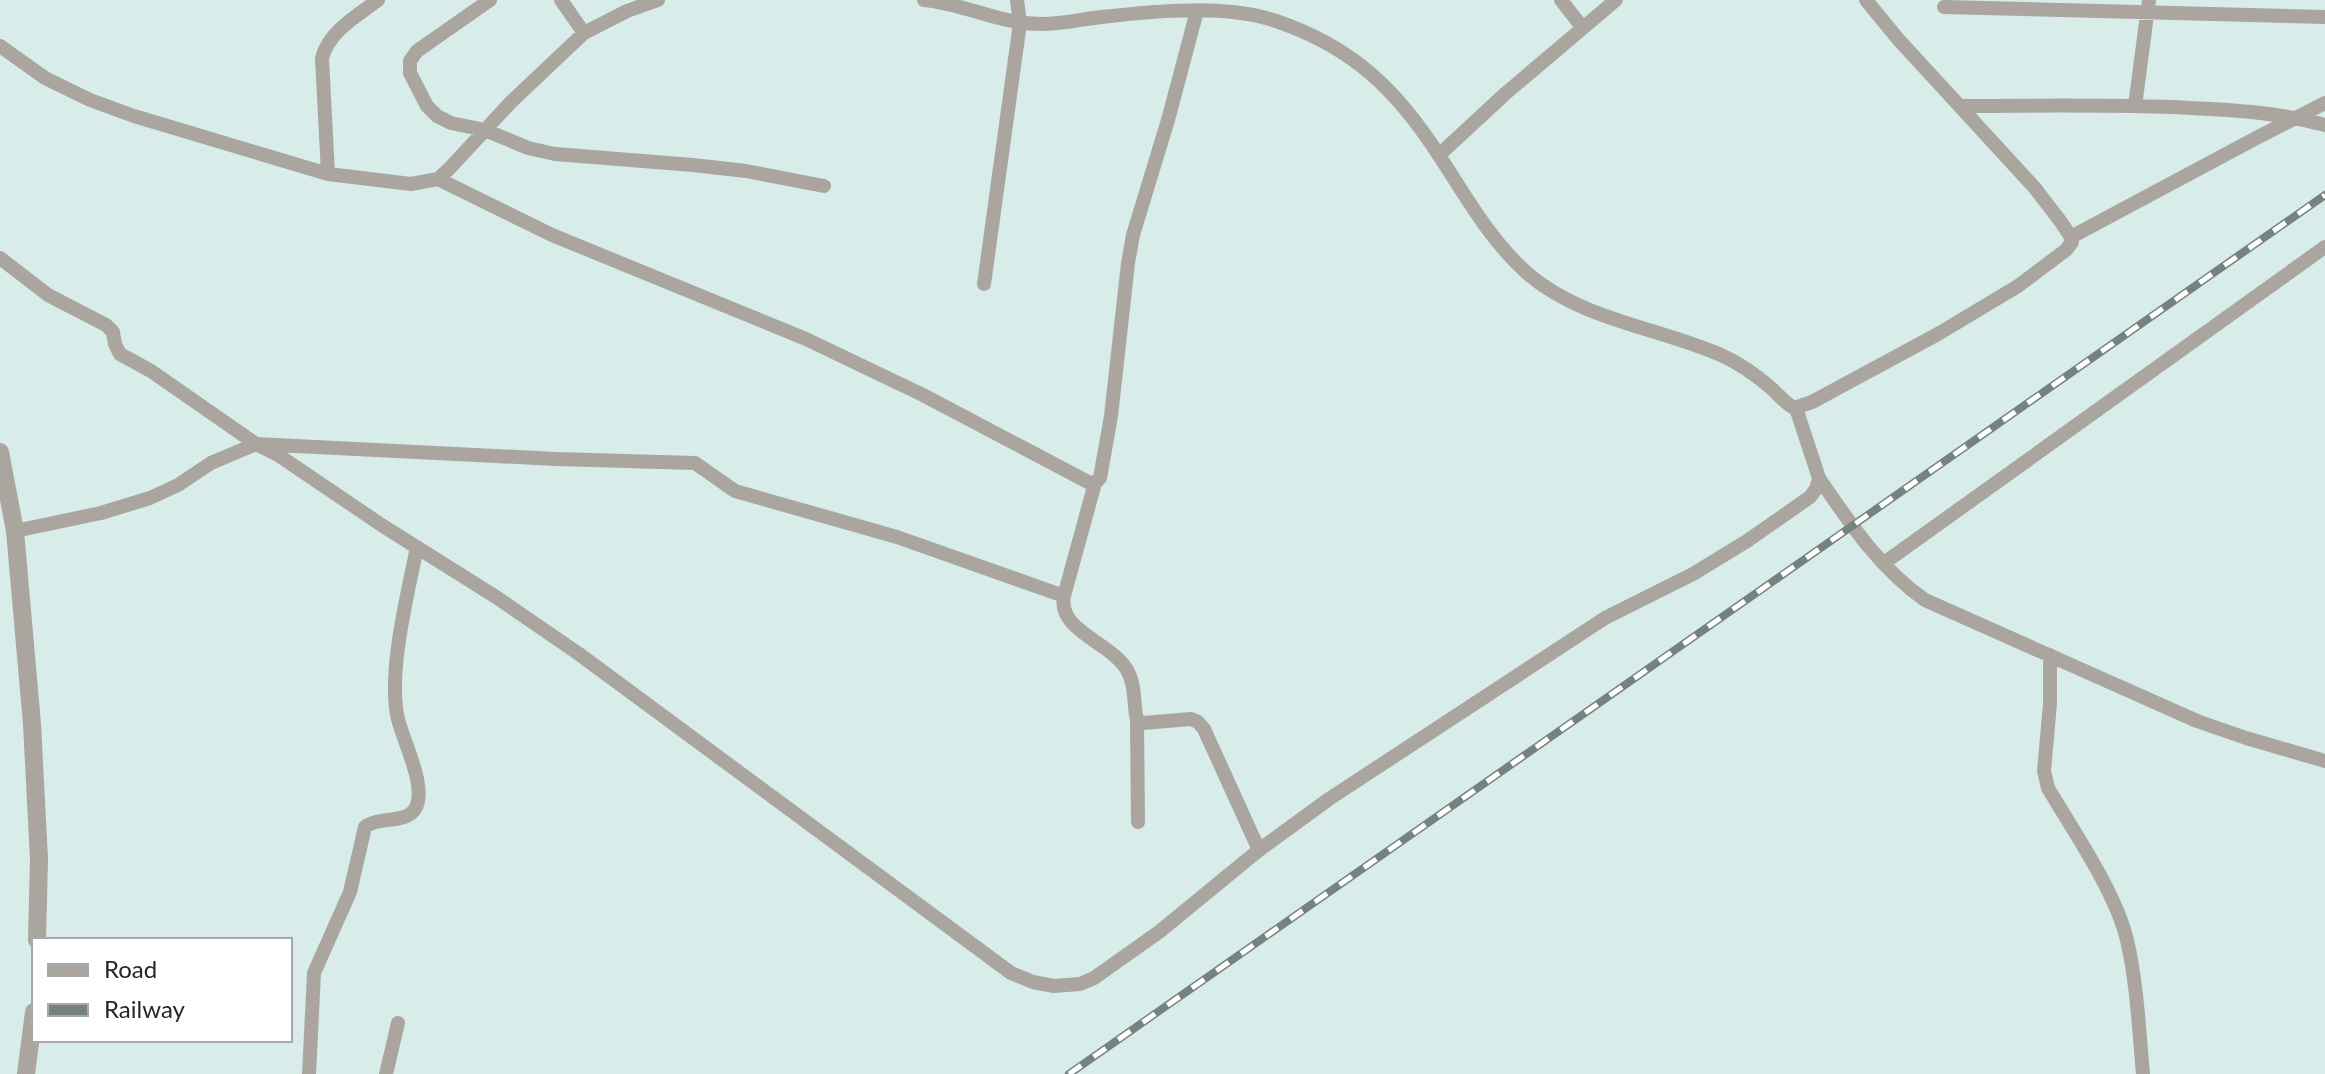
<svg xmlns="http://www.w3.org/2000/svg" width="2325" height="1074" font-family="Lato,sans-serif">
<rect width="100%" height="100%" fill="#d8ece9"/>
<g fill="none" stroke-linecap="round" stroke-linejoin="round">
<!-- minor -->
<path stroke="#aba5a0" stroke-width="14" d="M490,0L417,51L410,61V73L427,106L437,116L451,123L485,130L528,148L555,154L693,165L746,171L824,186
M561,0L584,33
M924,0C966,4 999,24 1042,24C1062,24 1082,19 1102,17C1154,11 1226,4 1276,21C1353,47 1397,90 1440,157C1467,198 1490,240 1527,273C1581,320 1657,327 1721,355C1739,363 1756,375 1771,388C1779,395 1785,403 1794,408L1812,402L1938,334L2018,286L2066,250L2072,242L2071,237L2061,222L2034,187L1898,39L1866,0
M1561,0L1582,27
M1944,7L2325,17
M0,46L45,78L90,100L134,116L328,174L411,184L438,179L449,169L510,103L584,33L627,11L658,0
M1960,106C2037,106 2113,104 2190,108C2236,110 2281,113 2325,125
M2135,106L2149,0
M1439,155L1506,93L1616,0
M328,174L322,58C329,31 357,16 378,0
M438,179L552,235L806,339L923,395L1088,482L1095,483L1100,478L1111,416L1128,263L1133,235L1168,120L1197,11
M2071,237L2260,136L2325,103
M0,258L48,295L106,325L113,332L115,344L120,354L151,371L256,444L278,455L383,526L496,597L579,654L1011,973L1033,982L1054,986L1080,984L1094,978L1159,932L1259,850L1329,799L1605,618L1693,574L1747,541L1810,497L1816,489L1819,478L1796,408
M984,284L1020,23L1017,0
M1819,478C1849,522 1880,569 1925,600L2197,721L2246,738L2325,761
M1095,483L1064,596C1057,631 1111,642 1127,670C1136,685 1133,703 1137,720L1143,723L1191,719L1198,722L1204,729L1259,850
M15,531L101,513L150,498L178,485L211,463L256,444L556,459L695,463L735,491L897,537L1064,596
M1884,563L2325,247
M2050,655V704L2044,771L2048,788C2074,832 2115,891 2127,940C2137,983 2139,1030 2143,1074
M1137,720L1138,822
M309,1074L314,973L350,892L365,827C378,816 406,824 415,809C428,788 403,741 398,719C387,674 408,593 417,547
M386,1074L398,1023"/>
<!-- tertiary -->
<path stroke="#aba5a0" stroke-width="18" d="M0,452L15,531L32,724L39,859L37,940
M26,1074L34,1012"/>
<defs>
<path id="rail" d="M1069,1074L2325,195"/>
</defs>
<!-- rail casing -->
<use href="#rail" stroke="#758280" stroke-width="8"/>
<!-- rail -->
<use href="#rail" stroke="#fff" stroke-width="5" stroke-dasharray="15" stroke-linecap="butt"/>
</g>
<!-- legend -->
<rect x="32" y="938" width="260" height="104" fill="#ffffff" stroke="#a6a9a9" stroke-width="2"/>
<rect x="48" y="964" width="40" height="12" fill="#aba5a0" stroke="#a6a9a9" stroke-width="2"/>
<text x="104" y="978" font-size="24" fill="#212828">Road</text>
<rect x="48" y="1004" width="40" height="12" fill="#758280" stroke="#a6a9a9" stroke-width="2"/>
<text x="104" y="1018" font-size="24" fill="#212828">Railway</text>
</svg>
